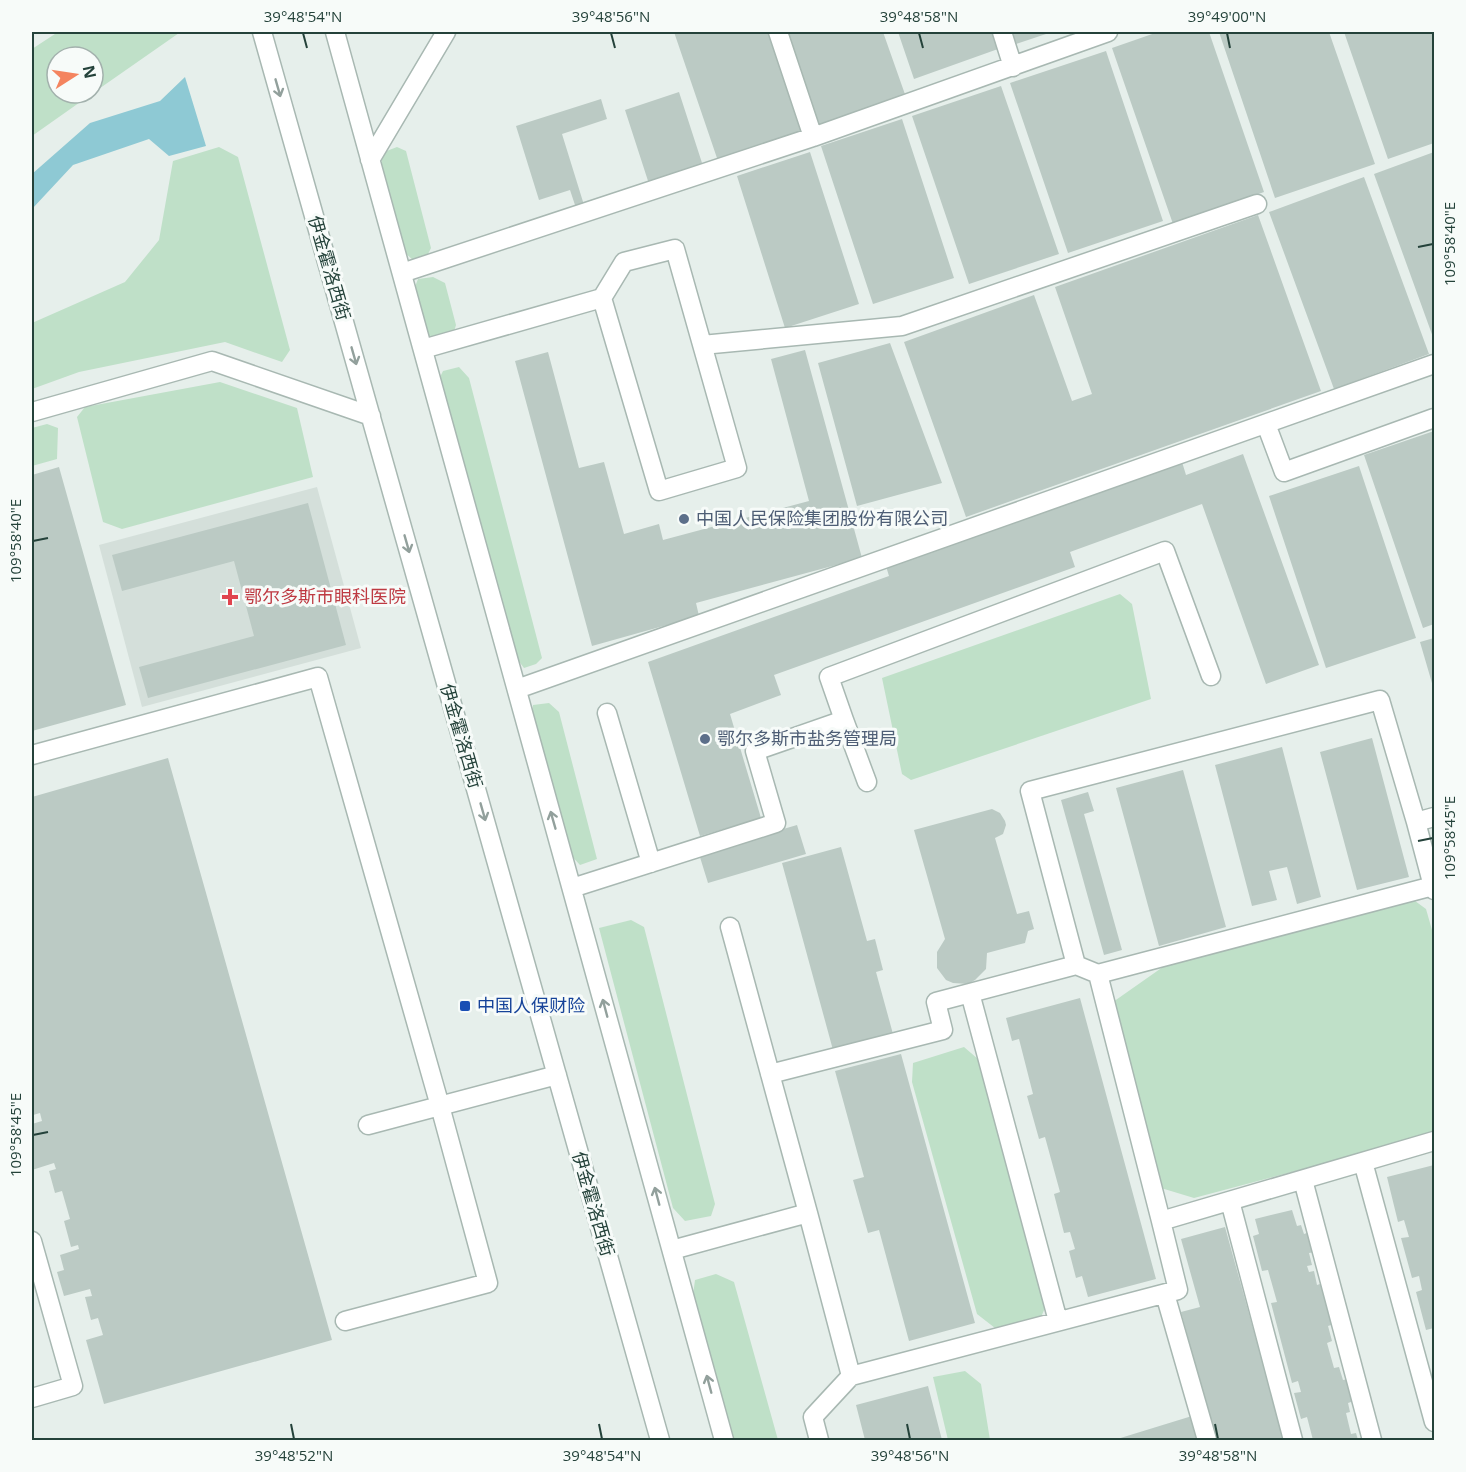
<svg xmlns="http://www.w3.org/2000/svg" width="1466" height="1472" font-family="'Open Sans','Noto Sans SC',sans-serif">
<rect width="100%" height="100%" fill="#e6efeb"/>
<!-- built -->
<path fill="#d4dfda" d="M317,487L361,648L142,707L99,545Z"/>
<!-- green -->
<path fill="#bfe0c8" d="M58,32H179V33L93,93V57H57V93H93L32,136V49Z
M219,147L238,157L290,350L282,362L225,342L79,372L32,389V323L125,282L159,240L173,161Z
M397,147L406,151L431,248L427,256L413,260L403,251L381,164L384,152Z
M433,277L445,283L456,325L453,335L434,340L426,335L413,292L418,279Z
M459,367L469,378L542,658L536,664L524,668L515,656L438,381L443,371Z
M220,382L297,408L313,477L122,529L103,522L77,417L85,407Z
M47,424L58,428L57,459L32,466V428Z
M1120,594L1132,604L1151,699L911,780L902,774L882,678Z
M549,703L559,712L597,859L580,865L567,851L531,720L533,705Z
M1411,898L1426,909L1434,937V1134L1194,1198L1161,1188L1113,1002L1170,962Z
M631,920L644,927L715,1204L711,1216L685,1221L673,1208L599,928Z
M964,1047L978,1059L1045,1308L1041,1317L995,1328L977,1314L912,1082L913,1063Z
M716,1274L734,1282L778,1440H733L693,1295L695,1280Z
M965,1371L981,1384L990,1440H948L933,1377Z"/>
<!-- water -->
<path fill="#8ec9d4" d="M185,77L206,146L169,156L149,139L73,165L32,209V174L90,123L160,101Z"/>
<!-- building -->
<path fill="#bbcac4" d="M674,32H770L805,131L718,161Z
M786,32H883L907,100L820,130Z
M898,32H992L998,49L914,79Z
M1012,32H1052L1016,44Z
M1158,32H1209L1264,192L1173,224L1112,48Z
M1219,32H1329L1375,164L1275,198Z
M1344,32H1434V143L1388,159Z
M1106,51L1163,221L1068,253L1010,83Z
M1001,86L1059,254L969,284L912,116Z
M679,92L703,166L649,184L625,110Z
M601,99L607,119L562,134L584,205L576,208L570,190L539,200L516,126Z
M902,119L954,278L873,304L821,146Z
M810,152L859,304L785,328L737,176Z
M1434,152V340L1374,174Z
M1364,177L1429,354L1334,389L1269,212Z
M1258,215L1321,391L966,517L904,342L1034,295L1072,401L1092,394L1055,287Z
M890,343L942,483L857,506L818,363Z
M805,350L862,558L696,603L699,616L592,646L515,361L548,352L579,468L604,462L624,534L659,524L663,540L809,501L771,359Z
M1434,431V624L1423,628L1364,455Z
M1243,454L1319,665L1266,684L1202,504L1070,552L1075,567L774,675L781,695L730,714L761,818L700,836L648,662L889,576L885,563L1182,462L1186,475Z
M1359,466L1416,638L1326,668L1269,496Z
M59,467L126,705L32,731V475Z
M308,503L346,645L148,698L139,667L254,636L234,561L122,591L112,555Z
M1434,638V690L1420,642Z
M1372,738L1409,877L1357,890L1320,752Z
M1282,747L1321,897L1297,904L1287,867L1269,871L1277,900L1252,906L1215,765Z
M168,758L332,1340L104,1404L86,1340L103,1335L98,1318L91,1320L85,1297L92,1296L90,1289L64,1296L57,1272L64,1270L60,1255L79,1249L78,1245L71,1247L64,1221L70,1219L62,1191L55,1193L49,1171L56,1169L54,1163L32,1170V1124L42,1121L40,1113L33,1115L32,1108V1095L34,1094L32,1083V797Z
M1183,770L1226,927L1159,946L1116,788Z
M1088,792L1094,811L1084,814L1122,950L1104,955L1061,800Z
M992,809L1000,813L1005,821L1006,825L1003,834L995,838L1017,914L1029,911L1034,929L1028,931L1025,943L987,953L986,969L975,980L968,984L953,983L946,980L937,968V952L945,939L914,830Z
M797,825L806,854L708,883L699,854Z
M841,847L867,941L875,939L883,970L876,972L893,1034L833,1050L782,863Z
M1080,998L1156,1279L1088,1297L1082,1276L1076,1278L1069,1251L1075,1249L1070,1232L1064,1233L1054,1194L1060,1192L1045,1137L1039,1139L1027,1096L1033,1094L1019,1039L1012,1041L1006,1018Z
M901,1054L975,1323L909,1341L879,1230L868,1233L853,1180L864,1177L835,1071Z
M1434,1165V1328L1426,1330L1416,1292L1422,1290L1419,1276L1412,1278L1401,1238L1409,1237L1404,1220L1398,1222L1387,1177Z
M1292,1210L1297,1226L1301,1225L1304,1234L1310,1232L1315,1252L1309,1253L1312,1265L1307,1266L1309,1272L1314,1271L1317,1285L1323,1283L1334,1324L1328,1326L1332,1341L1327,1343L1334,1368L1339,1367L1343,1380L1348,1379L1354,1401L1348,1403L1350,1412L1346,1413L1351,1434L1356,1433L1358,1440H1313L1307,1417L1301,1419L1294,1393L1301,1392L1298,1381L1292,1383L1271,1303L1277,1302L1268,1270L1262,1271L1253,1236L1259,1234L1255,1219Z
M1225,1227L1284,1440H1216L1181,1312L1200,1307L1181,1239Z
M928,1386L942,1440H865L856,1405Z
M1192,1416L1200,1440H1114Z"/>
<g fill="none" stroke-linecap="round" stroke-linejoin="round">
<defs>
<path id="minor" d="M262,32L660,1440
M335,32L724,1440
M778,32L813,137
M1002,32L1013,67
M370,160L446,32
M402,273L813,137L1108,32
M702,345L902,326L1257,204
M423,349L602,298L659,491L737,468L675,249L624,262L602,298
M32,412L212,361L371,416
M1266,424L1284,472L1434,418
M517,689L1434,364
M607,713L651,863
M844,720L867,782
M32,755L318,677L440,1106L488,1283L345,1321
M1434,817L1416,822L1434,890
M572,888L776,823L755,751L844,720L829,677L1165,551L1211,676
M1076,965L1098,974L1433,886
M1098,974L1161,1221
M970,993L1058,1321
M770,1074L943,1030L936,1002L1076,965L1030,791L1380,700L1416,822
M368,1125L557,1075
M1363,1162L1434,1422
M1303,1180L1372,1440
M1230,1201L1293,1440
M808,1213L851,1376L813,1417L819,1440
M32,1241L73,1386L32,1398
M672,1250L808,1213L730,927
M1165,1294L1207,1440
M851,1376L1178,1290L1161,1221L1434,1141"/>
</defs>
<!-- minor casing -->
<use href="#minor" stroke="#a8b8b2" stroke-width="21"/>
<!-- minor -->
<use href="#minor" stroke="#fff" stroke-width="18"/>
</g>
<!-- one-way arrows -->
<defs><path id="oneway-shaft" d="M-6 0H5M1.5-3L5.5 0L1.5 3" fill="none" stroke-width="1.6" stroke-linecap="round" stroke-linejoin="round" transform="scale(1.5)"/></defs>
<g stroke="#92a09c">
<use href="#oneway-shaft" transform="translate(278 88) rotate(74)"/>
<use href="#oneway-shaft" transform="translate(354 356) rotate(74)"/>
<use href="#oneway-shaft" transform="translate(407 544) rotate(74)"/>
<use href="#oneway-shaft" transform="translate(483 812) rotate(74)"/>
<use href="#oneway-shaft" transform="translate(553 820) rotate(-106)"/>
<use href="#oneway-shaft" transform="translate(605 1008) rotate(-105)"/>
<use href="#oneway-shaft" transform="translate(657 1196) rotate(-105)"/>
<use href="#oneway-shaft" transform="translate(709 1384) rotate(-105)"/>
</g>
<!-- ticks -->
<path fill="none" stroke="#24423a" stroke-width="2" d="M303,33L307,48M611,33L615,48M919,33L923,48M1227,33L1230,48M1418,247L1433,244M33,541L48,538M1418,841L1433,838M33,1135L48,1132M291,1424L294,1439M599,1424L602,1439M907,1424L910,1439M1215,1424L1218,1439"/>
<!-- markers -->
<g fill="#5c6f8a" stroke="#f7fbf9" stroke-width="2">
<circle cx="684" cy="519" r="6"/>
<circle cx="705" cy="739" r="6"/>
</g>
<path fill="#e0444e" stroke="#f7fbf9" stroke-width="2" d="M227 588h6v6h6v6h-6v6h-6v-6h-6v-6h6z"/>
<rect fill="#1a4fb4" stroke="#f7fbf9" stroke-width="2" x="459" y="1000" width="12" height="12" rx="3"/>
<g text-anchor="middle" stroke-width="6" stroke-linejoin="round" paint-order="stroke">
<!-- street labels -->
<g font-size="18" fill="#24423a" stroke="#f7fbf9">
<text transform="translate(329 268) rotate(74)" y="6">伊金霍洛西街</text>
<text transform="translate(461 736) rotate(74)" y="6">伊金霍洛西街</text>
<text transform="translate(593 1204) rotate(74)" y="6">伊金霍洛西街</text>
</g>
<!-- service labels -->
<g font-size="18" fill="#4e5e75" stroke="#f7fbf9" text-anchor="start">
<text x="696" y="525">中国人民保险集团股份有限公司</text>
<text x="717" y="745">鄂尔多斯市盐务管理局</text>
</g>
<!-- health labels -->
<g font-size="18" fill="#be3a42" stroke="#f7fbf9" text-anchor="start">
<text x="244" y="603">鄂尔多斯市眼科医院</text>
</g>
<!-- transit labels -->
<g font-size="18" fill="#164399" stroke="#f7fbf9" text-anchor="start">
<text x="477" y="1012">中国人保财险</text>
</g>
</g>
<!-- border -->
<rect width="1466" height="1472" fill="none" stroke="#f7fbf9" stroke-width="66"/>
<!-- north arrow -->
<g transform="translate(75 75) rotate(78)"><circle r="28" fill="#f7fbf9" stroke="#a3b1ad" stroke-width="1.5"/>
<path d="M0-4.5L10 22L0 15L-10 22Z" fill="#f4845f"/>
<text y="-9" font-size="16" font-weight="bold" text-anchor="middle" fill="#24423a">N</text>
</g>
<rect x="33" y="33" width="1400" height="1406" fill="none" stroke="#24423a" stroke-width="2"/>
<g font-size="15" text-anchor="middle" fill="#24423a">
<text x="303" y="22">39°48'54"N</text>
<text x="611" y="22">39°48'56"N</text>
<text x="919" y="22">39°48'58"N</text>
<text x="1227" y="22">39°49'00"N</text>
<text transform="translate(1450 244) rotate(-90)" y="5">109°58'40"E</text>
<text transform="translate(16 541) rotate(-90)" y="5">109°58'40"E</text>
<text transform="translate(1450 838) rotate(-90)" y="5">109°58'45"E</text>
<text transform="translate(16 1135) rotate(-90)" y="5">109°58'45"E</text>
<text x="294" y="1461">39°48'52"N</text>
<text x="602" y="1461">39°48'54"N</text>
<text x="910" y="1461">39°48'56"N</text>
<text x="1218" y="1461">39°48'58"N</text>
</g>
</svg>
